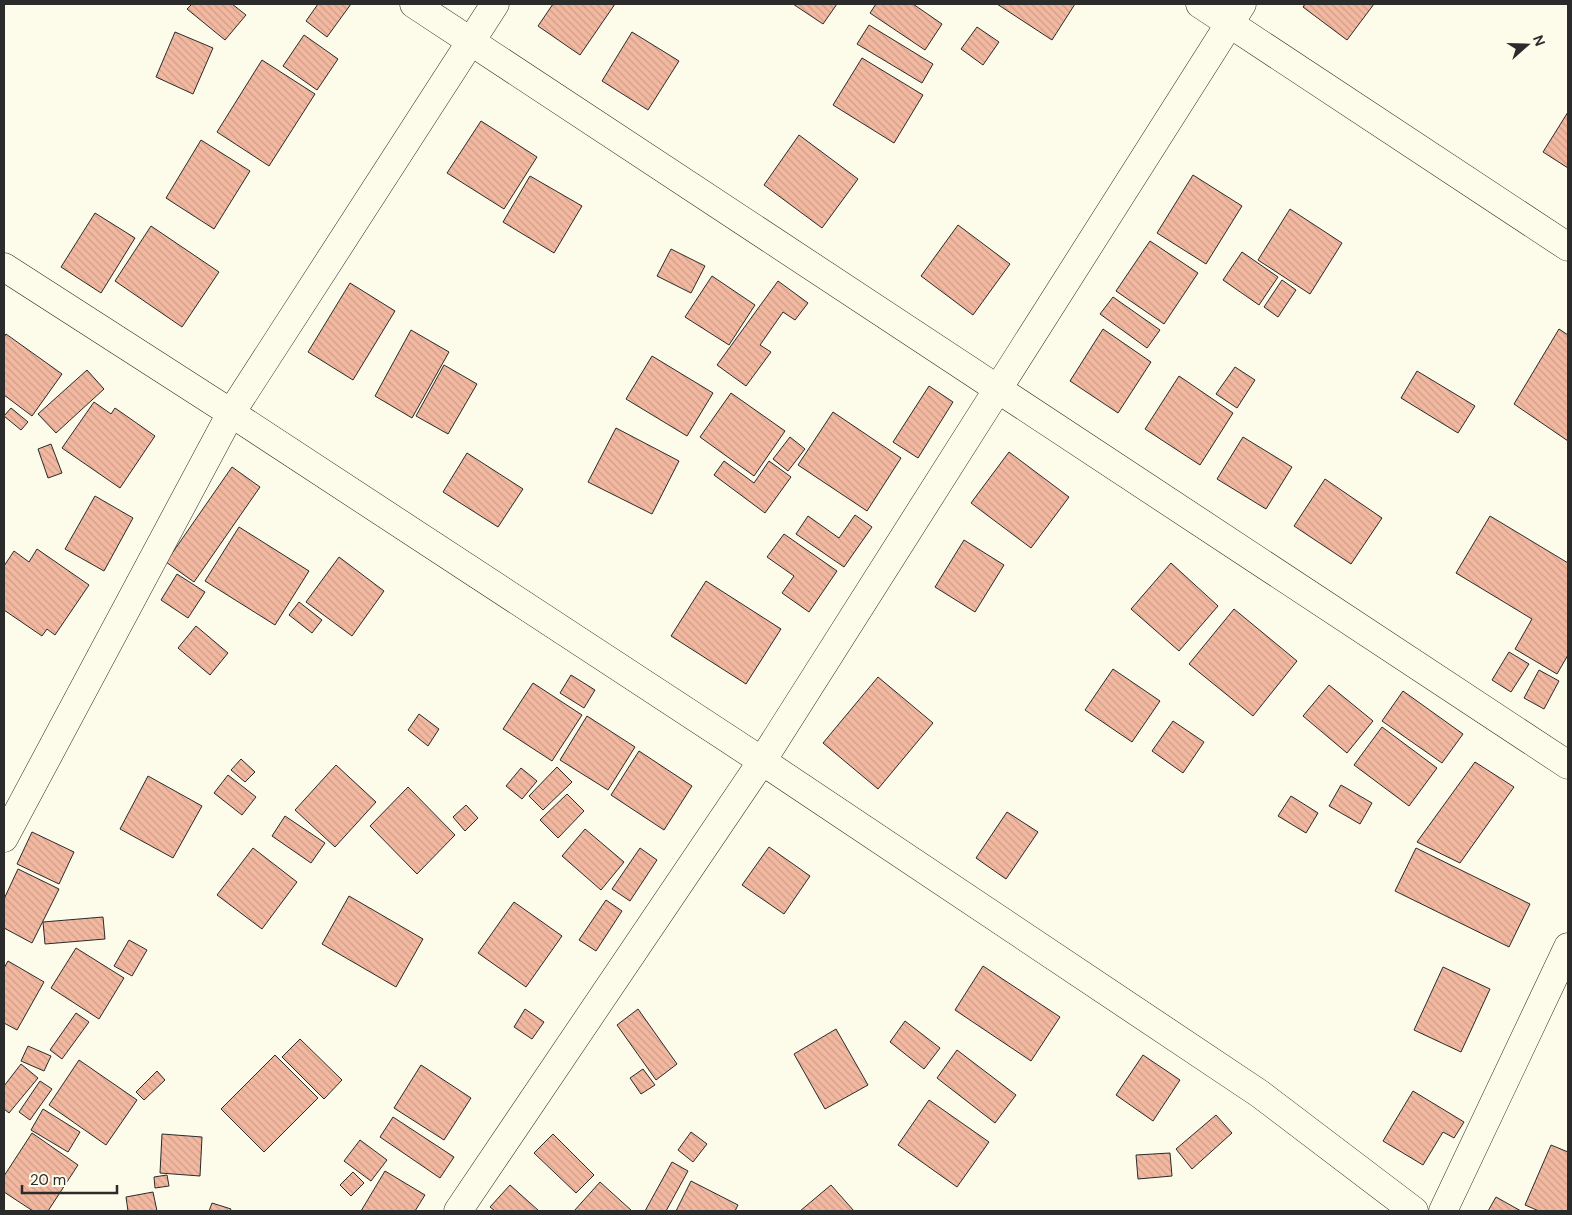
<svg xmlns="http://www.w3.org/2000/svg" width="1572" height="1215" font-family="'DM Sans',sans-serif">
<defs>
<pattern id="building-back-hatch" width="6" height="6" patternUnits="userSpaceOnUse" patternTransform="scale(1.25)"><rect width="6" height="6" fill="#f2b8a0"/><path d="M-1 5l2 2M0 0l6 6M5-1l2 2" fill="none" stroke="#d09e8a"/></pattern>
</defs>
<rect width="100%" height="100%" fill="#fdfbea"/>
<!-- building -->
<path fill="url(#building-back-hatch)" stroke="#2b2b2b" d="M192,4H232L246,15L225,40L187,9Z
M318,4H351L327,37L306,21Z
M553,4H615L580,55L538,26Z
M793,4H837L823,24Z
M876,4H913L942,24L925,50L870,13Z
M997,4H1075L1052,40Z
M1305,4H1374L1347,40L1303,7Z
M869,25L933,64L922,83L857,44Z
M977,27L999,42L983,65L961,49Z
M175,32L213,48L193,94L156,77Z
M632,32L679,61L648,110L602,81Z
M304,35L338,59L317,90L283,66Z
M862,58L923,95L894,143L833,105Z
M262,60L315,94L269,166L217,132Z
M1568,112V168L1543,152Z
M481,121L537,157L504,209L447,173Z
M799,135L858,179L822,228L764,185Z
M201,140L250,171L214,229L166,198Z
M1193,175L1242,206L1206,264L1157,233Z
M530,176L582,206L554,253L503,222Z
M1290,209L1342,243L1310,294L1258,260Z
M95,213L135,238L101,293L61,267Z
M958,225L1010,264L973,315L921,276Z
M151,226L219,272L182,327L115,281Z
M1150,241L1198,273L1164,324L1116,291Z
M671,249L705,266L691,293L657,276Z
M1242,252L1278,277L1259,305L1223,280Z
M712,276L755,305L729,345L685,317Z
M1282,280L1296,290L1278,317L1264,307Z
M778,281L808,303L795,320L783,312L760,345L771,352L746,386L717,365Z
M350,283L395,311L353,380L308,352Z
M1113,297L1160,330L1147,348L1100,314Z
M1103,329L1151,362L1118,413L1070,381Z
M1559,329L1568,335V441L1514,404Z
M411,330L449,352L412,418L375,396Z
M6,334L62,374L32,416L4,395V337Z
M652,356L713,393L687,436L626,399Z
M444,365L477,384L448,434L416,416Z
M1235,367L1255,380L1237,408L1216,394Z
M87,370L104,389L56,433L38,414Z
M1417,371L1475,406L1458,433L1401,398Z
M1179,376L1233,413L1200,465L1145,429Z
M929,386L953,402L918,458L893,442Z
M731,393L785,431L754,476L700,437Z
M94,402L111,414L115,408L155,436L120,488L62,448Z
M11,408L28,422L21,430L4,416Z
M833,412L901,458L867,511L798,465Z
M616,428L679,461L652,514L588,482Z
M790,437L805,449L788,471L773,459Z
M1243,437L1292,467L1266,509L1217,479Z
M51,444L62,473L48,478L38,449Z
M1009,452L1069,497L1031,548L971,503Z
M467,453L523,489L498,527L443,492Z
M724,461L754,483L769,461L791,477L765,513L714,475Z
M232,467L260,487L194,582L166,562Z
M1325,479L1382,518L1351,564L1294,526Z
M95,496L133,518L104,571L65,549Z
M855,515L872,527L844,567L796,534L808,516L839,538Z
M1490,516L1568,563V655L1557,674L1515,649L1532,619L1456,573Z
M239,527L309,571L275,625L205,581Z
M784,534L837,571L809,612L782,593L794,576L767,557Z
M964,540L1004,565L975,612L935,587Z
M37,549L89,585L55,635L47,629L42,636L4,610V566L14,551L29,562Z
M339,557L384,591L352,636L306,602Z
M1171,563L1218,606L1179,651L1131,609Z
M177,574L205,592L188,618L161,600Z
M706,581L781,629L746,684L671,636Z
M299,602L322,620L312,633L289,615Z
M1234,609L1297,661L1253,716L1189,664Z
M196,626L228,653L210,675L178,648Z
M1509,652L1529,664L1511,692L1492,680Z
M1113,669L1160,701L1132,742L1085,710Z
M1539,670L1559,681L1544,709L1524,698Z
M571,675L595,690L584,708L560,693Z
M878,677L933,723L878,789L823,743Z
M533,683L582,715L552,761L503,729Z
M1329,685L1373,721L1347,753L1303,716Z
M1403,691L1463,734L1442,763L1382,721Z
M419,714L439,729L428,746L408,730Z
M587,716L635,747L608,790L560,760Z
M1173,721L1204,742L1183,773L1152,751Z
M1382,727L1437,768L1409,806L1354,765Z
M639,751L692,786L664,830L611,795Z
M241,759L255,772L245,782L231,770Z
M1475,762L1514,787L1460,863L1417,842Z
M336,765L376,802L335,847L295,810Z
M557,767L572,782L543,810L529,796Z
M521,768L537,781L522,799L506,786Z
M228,775L256,797L242,815L214,793Z
M148,776L202,806L173,858L120,829Z
M1341,785L1372,803L1360,824L1329,806Z
M408,787L455,835L417,874L370,826Z
M567,794L584,811L558,838L540,820Z
M1291,796L1318,813L1306,833L1278,816Z
M466,805L478,818L465,831L453,817Z
M1007,812L1038,832L1006,879L976,858Z
M285,816L325,843L311,863L272,836Z
M585,829L624,862L601,890L562,856Z
M32,832L74,852L59,884L17,864Z
M769,847L810,876L784,914L742,885Z
M253,848L297,882L262,929L217,895Z
M640,848L657,860L630,901L612,889Z
M1416,848L1530,904L1509,947L1395,891Z
M18,869L59,889L32,943L4,928V899Z
M349,896L423,939L396,987L322,944Z
M606,900L622,911L596,951L579,940Z
M514,902L562,936L526,987L478,953Z
M103,917L105,939L45,944L43,922Z
M129,940L147,950L132,976L114,966Z
M76,948L124,978L99,1019L51,988Z
M8,961L44,982L17,1030L4,1023V968Z
M983,966L1060,1017L1031,1061L955,1010Z
M1443,967L1490,989L1461,1052L1414,1030Z
M525,1009L544,1022L532,1039L514,1027Z
M638,1009L677,1064L656,1080L617,1025Z
M76,1013L89,1022L62,1059L50,1050Z
M905,1021L940,1048L924,1069L890,1042Z
M836,1029L868,1085L825,1109L794,1054Z
M300,1039L342,1080L324,1099L282,1057Z
M28,1046L51,1056L44,1071L21,1061Z
M957,1050L1016,1095L995,1123L937,1078Z
M275,1055L318,1098L264,1152L221,1109Z
M1143,1055L1180,1080L1153,1121L1116,1095Z
M79,1060L137,1100L106,1145L49,1105Z
M21,1064L38,1078L9,1113L4,1109V1086Z
M421,1065L471,1098L444,1140L394,1108Z
M643,1069L655,1085L641,1094L630,1078Z
M157,1071L165,1080L144,1100L136,1092Z
M40,1081L52,1089L30,1120L19,1112Z
M1413,1091L1464,1122L1454,1138L1443,1132L1423,1165L1383,1141Z
M929,1100L989,1142L957,1187L898,1145Z
M43,1109L80,1132L68,1152L31,1130Z
M1216,1115L1232,1133L1192,1169L1176,1149Z
M393,1117L454,1157L440,1178L380,1137Z
M691,1132L707,1144L693,1162L678,1150Z
M32,1133L78,1165L48,1211H33L4,1192V1176Z
M162,1134L202,1137L200,1176L160,1173Z
M553,1134L594,1175L576,1193L534,1153Z
M360,1140L387,1160L371,1181L344,1161Z
M1551,1145L1568,1152V1211H1539L1525,1205Z
M1170,1153L1172,1176L1138,1179L1136,1155Z
M672,1162L688,1171L666,1211H645Z
M385,1171L425,1195L415,1211H361Z
M353,1172L364,1183L351,1196L340,1185Z
M167,1175L169,1186L155,1188L154,1177Z
M691,1181L738,1205L735,1211H676Z
M600,1182L632,1211H574Z
M510,1185L539,1211H495L490,1207Z
M831,1185L854,1211H800Z
M153,1192L157,1211H128L126,1197Z
M1496,1197L1521,1211H1488Z
M212,1203L231,1209L230,1211H209Z"/>
<g fill="none" stroke-linecap="round" stroke-linejoin="round">
<defs>
<path id="street" d="M414,4L1568,765
M1200,4L1568,247
M4,267L231,413L762,761L1260,1094L1414,1211
M4,838L231,413L495,4
M458,1211L762,761L1242,4"/>
<path id="secondary" d="M1443,1211L1568,947"/>
</defs>
<!-- street casing -->
<use href="#street" stroke="#2b2b2b" stroke-width="29"/>
<!-- secondary casing -->
<use href="#secondary" stroke="#2b2b2b" stroke-width="29"/>
<!-- street -->
<use href="#street" stroke="#fdfbea" stroke-width="28"/>
<!-- secondary -->
<use href="#secondary" stroke="#fdfbea" stroke-width="28"/>
</g>
<!-- border -->
<rect width="1572" height="1215" fill="none" stroke="#2b2b2b" stroke-width="10"/>
<!-- north arrow -->
<g transform="translate(1527 45) rotate(70)" stroke="#fdfbea" stroke-width="4" paint-order="stroke">
<path d="M0-4L9 19L0 12L-9 19Z" fill="#2b2b2b"/>
<text y="-8" font-size="14" font-weight="bold" text-anchor="middle" fill="#2b2b2b">N</text>
</g>
<!-- scale -->
<path d="M22 1185v8h95v-8" fill="none" stroke="#2b2b2b" stroke-width="2.5"/>
<text x="30" y="1185" font-size="15" fill="#2b2b2b" stroke="#fdfbea" stroke-width="4" paint-order="stroke">20 m</text>
</svg>
